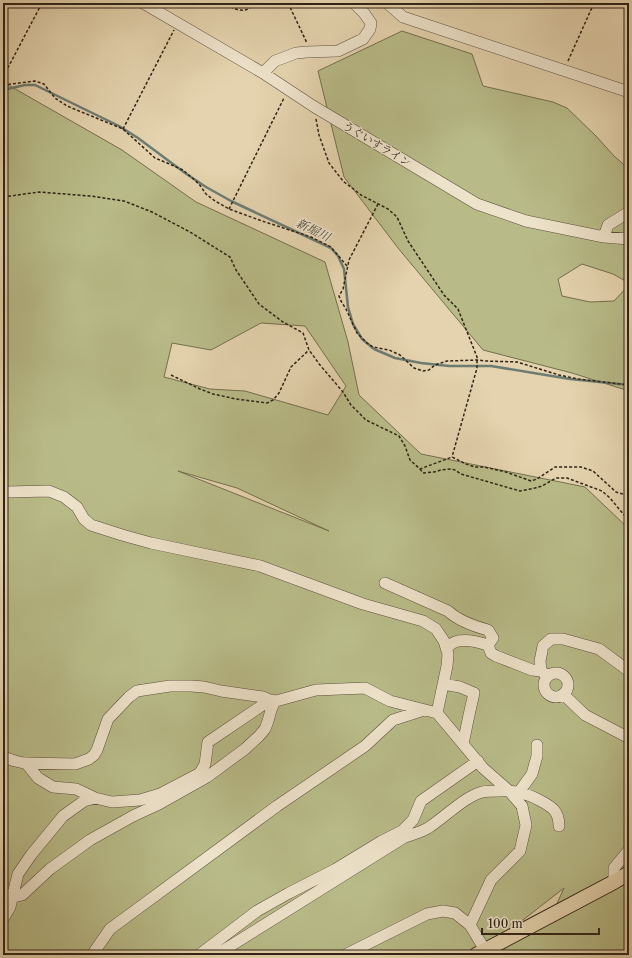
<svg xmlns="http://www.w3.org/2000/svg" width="632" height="958" font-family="'Libre Caslon Text','Noto Serif JP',serif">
<rect width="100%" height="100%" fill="#e4d3ae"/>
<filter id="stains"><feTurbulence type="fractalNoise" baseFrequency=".005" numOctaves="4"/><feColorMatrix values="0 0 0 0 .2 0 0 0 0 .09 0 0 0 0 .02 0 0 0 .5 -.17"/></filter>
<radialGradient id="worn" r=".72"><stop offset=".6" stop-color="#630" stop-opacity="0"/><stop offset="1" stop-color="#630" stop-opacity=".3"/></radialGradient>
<!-- green -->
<path fill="#b8bb88" stroke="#746f4f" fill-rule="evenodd" d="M402,31L472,54L483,86L553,102L567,108L596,136L614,156L629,169V283L613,274L582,264L558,279L562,296L590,302L614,301L629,285V391L572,373L483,350L398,248L344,177L318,71Z
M3,82L122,150L196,202L325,262L348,342L359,395L421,454L585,487L629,529V955H3ZM261,323L305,326L346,386L328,415L245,391L210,389L164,377L172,343L211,350ZM178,471L237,488L329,531ZM564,888L555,908L496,941Z"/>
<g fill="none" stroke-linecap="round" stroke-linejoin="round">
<!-- stream -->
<path stroke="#6d7c72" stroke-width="2.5" d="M3,90L25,85H35L119,126L138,138L185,173L206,187L231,201L331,248L338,256L344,269L348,307L353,324L362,339L374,349L395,358L421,363L449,366H491L570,379L629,385"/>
<defs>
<path id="minor" d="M143,3L263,73L313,106L477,204L526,221L604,237L629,239
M387,3L403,17L629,92
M263,73L275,61L296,53L307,52L338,51L363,39L370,29L371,23L364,13L354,3
M604,237L608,225L629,212
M3,493L7,492L49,491L64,497L77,507L84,519L91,525L122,535L151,543L260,566L363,604L423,621L436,629L444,641L448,654L447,666L437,713
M385,583L448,611C459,621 473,626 488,630L493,638L488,645
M446,648C449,645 454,642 458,641C468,639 479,642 488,645L491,653L496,656L532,670L541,671
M544 685a12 12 0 1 1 24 0a12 12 0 1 1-24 0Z
M548,676L541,671L540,661L543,646L551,639H563L599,649L629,671
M443,684L460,687L474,693L469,715L463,744
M563,694L585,715L629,738
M3,757L15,761L24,763L75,764L89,759L94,755L97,750L108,719L129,697L137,691L170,686H191L204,687L221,691L263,697L270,700
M26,763L38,778L53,787L76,789L95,798
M519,792L532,774L537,756V745
M614,882V868L629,850
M3,895L13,894L18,874L31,855L63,816L84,801L95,798L112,802L140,800L160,794L200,773L205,764L208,742L270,700L276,701L316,690L365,688L390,701L437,713L483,768L509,791L522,806L526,825L520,851L491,880L470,925
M13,897L22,895L50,869L90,840L133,816L159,804L207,777L245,749L259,736L265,729L268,721L271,710L274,703L276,701
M3,919L10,907L13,894
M92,955L110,929L277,806L365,746L393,720L424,710
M199,955L257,911L289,893L336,869L382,841L402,831L413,820L421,801L478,761
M216,955L403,838C411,835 421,832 428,828C444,818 464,797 482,792C487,791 494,791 500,791C515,790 527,793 541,801C552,807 559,811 559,826
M345,955L427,914L443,911L455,913L470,925L485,950"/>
<path id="major" d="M476,955L614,882L629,873"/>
</defs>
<!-- minor casing -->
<use href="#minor" stroke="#5d4f3c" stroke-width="12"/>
<!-- major casing -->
<use href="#major" stroke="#302316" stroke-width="16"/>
<!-- path -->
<path stroke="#302316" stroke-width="1.5" stroke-dasharray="3 2" stroke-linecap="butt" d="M227,3C231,8 238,11 245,10C248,10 253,5 256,3
M288,3L307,43
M568,61L594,3
M3,77L42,3
M3,85L35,81L44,84L55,98L67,106L123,129L155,158L167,163L183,170L199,184L206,194L215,201L229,209L262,221L311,237L331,247L347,266
M316,119L319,135L329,163L343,181L361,195L388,209L397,217L408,241L444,295L458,309L477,357V368L452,457
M123,129L174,30
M3,197L39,192L90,196L124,201L152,212L190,232L230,257L236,270L259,304L283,322L303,333L309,350L320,365L343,392L351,405L366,420L399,436L405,446L410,460L420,469L452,457L466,464L475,467H484L506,472L531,481L537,479L555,467H581L593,471L616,492L629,496
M378,204L349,260L343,289L339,296L341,301L346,309L357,333L367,343L373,347L389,350L400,355L414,368L423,371L429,370L435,365L447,361L477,360L486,361L517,362L559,375L578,379L629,385
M229,209L284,98
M171,375L200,389L213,394L236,399L267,403L273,400L279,393L291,367L309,350
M420,469L423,473L434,472L441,470L451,469L455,470L461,474L520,491L535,488L542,486L556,478H567L602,491L610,498L629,521"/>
<!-- minor -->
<use href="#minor" stroke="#ede2ca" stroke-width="11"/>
<!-- major -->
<use href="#major" stroke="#e4d3ae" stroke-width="14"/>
</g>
<g text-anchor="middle" stroke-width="3" stroke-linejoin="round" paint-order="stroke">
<!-- street labels -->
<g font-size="11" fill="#302316" stroke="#ede2ca">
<text transform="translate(377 144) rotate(31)" y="4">うぐいすライン</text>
</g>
<!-- water labels -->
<g font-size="12" font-style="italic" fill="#4a483c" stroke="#ede2ca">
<text transform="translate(313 230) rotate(26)" y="4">新堀川</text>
</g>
</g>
<!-- margin -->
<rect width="632" height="958" fill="none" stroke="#e4d3ae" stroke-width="16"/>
<rect x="4" y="4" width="624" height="950" fill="none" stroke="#302316" stroke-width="2"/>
<rect x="8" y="8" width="616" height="942" fill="none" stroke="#302316"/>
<!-- scale -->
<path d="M482 928v6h117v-6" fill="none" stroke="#302316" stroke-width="2"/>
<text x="488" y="928" font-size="12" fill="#302316" stroke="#ede2ca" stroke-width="3" paint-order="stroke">100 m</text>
<rect width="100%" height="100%" filter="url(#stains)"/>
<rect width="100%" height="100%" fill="url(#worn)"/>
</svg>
